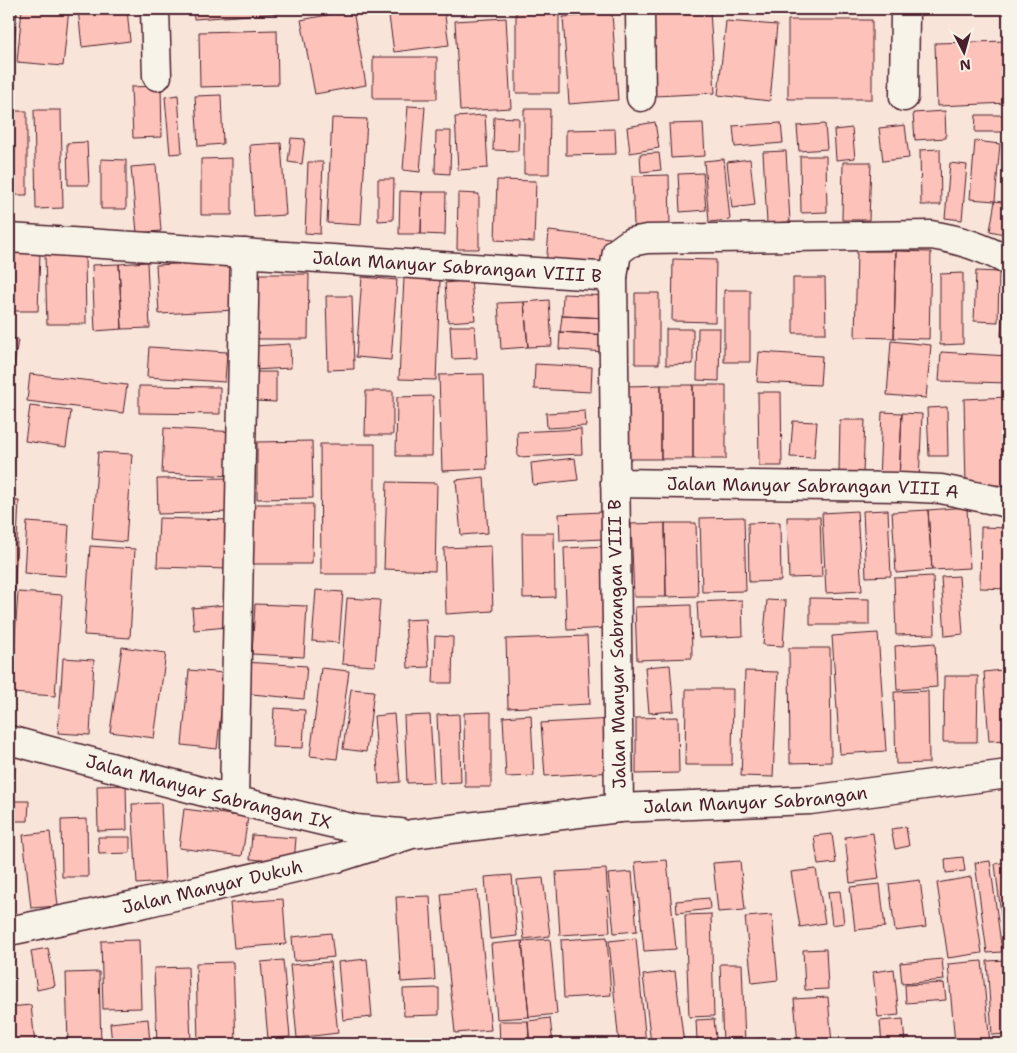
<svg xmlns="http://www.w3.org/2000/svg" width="1017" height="1053" font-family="'Shantell Sans',sans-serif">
<rect width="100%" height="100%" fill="#f9e4da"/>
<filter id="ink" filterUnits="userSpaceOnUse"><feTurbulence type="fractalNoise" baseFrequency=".02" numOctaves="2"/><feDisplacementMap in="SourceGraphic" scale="10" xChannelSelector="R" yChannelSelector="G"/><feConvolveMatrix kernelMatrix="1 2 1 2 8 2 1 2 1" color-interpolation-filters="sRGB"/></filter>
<g filter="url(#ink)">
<!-- building -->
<path fill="#fdc2b9" stroke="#4a1f2b" d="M9,9H17L13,63L9,62Z
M22,9H69L63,66L17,62Z
M78,9H127L130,41L82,47Z
M193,9H279V13L194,19Z
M388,9H444L449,45L394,52Z
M934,9H1008V13L934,14Z
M353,10L366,85L315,94L301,20Z
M710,10L715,93L655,96L651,13Z
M516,11H559V93H516Z
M612,13L618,100L569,104L563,17Z
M506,18L511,108L460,111L455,21Z
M788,20H872V99H788Z
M726,21L777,25L770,101L718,95Z
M277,30L278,85L200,87L199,32Z
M1008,41V103L937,106L935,43Z
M373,57H437V99H373Z
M161,86L162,137L133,138L131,87Z
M178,95L182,153L170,154L165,97Z
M221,95L223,144L198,146L195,96Z
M408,106L425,107L420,172L403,170Z
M524,109H550L549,174H524Z
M34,110H61L63,208L36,209Z
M9,111H27V195H9Z
M945,111L946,138L915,140L913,113Z
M485,115L488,168L458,170L455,117Z
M976,115H1008V132H975Z
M494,117L519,118L518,151L493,150Z
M332,118L367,119L361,225L327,223Z
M655,122L659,148L630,153L627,127Z
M703,123L705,156L671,158L669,124Z
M781,123L783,143L735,147L733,126Z
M825,124L827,149L799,151L797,126Z
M905,125L909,158L883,161L879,128Z
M852,128L855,158L836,160L834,130Z
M615,129L616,154L566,155V130Z
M436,131H451L450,174L435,173Z
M291,138L305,139L302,164L288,162Z
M975,141L1000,144L995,201L970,199Z
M87,142L89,185H68L67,143Z
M281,143L286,215L254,217L250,145Z
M940,149L941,205H921L920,150Z
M786,151L790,222L767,223L763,152Z
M659,153L661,170L641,172L640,154Z
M800,156H826L827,212L801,213Z
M232,158V215H201V159Z
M101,159L126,160V209H101Z
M724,159L730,220L709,222L704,161Z
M750,159L755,205L732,208L727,162Z
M308,162H323L320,234L305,233Z
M843,162H871L869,220H842Z
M950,163L967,165L962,220L945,218Z
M156,165L161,231L137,233L131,167Z
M703,173L706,210L680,212L678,174Z
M669,175L670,225L634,226L632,176Z
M378,179H394L393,220L378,221Z
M497,180L536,181L534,242L495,240Z
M400,191L422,192L421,234H399Z
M422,192H446L445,235L421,234Z
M458,193L479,194V249H457Z
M995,201L1008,203V235L990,231Z
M549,231L610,238L606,272L546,265Z
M857,251H896L894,338L855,337Z
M896,251L931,252L929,339L894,338Z
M9,253H40L38,311H9Z
M85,254L86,324H47L45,255Z
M673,259L716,260L715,322L672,321Z
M234,261L236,310L159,314L156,265Z
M147,262L150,328L122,329L119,264Z
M119,264L122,329L95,331L92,265Z
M976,271L999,272L998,322L974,321Z
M963,273V344L940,345V274Z
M258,274H309L308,339H257Z
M1005,275H1008V336H1001Z
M362,277L397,280L391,360L356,357Z
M404,278L440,280L436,380L399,379Z
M793,278H825L826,333H793Z
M471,280L475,320L448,322L445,283Z
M724,290H750V362H724Z
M635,293H659V364H635Z
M563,294L610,296L608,318L562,316Z
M326,296H352L354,369L328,370Z
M549,300L552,346L528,347L524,302Z
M524,302L528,347L501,349L498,303Z
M562,316L608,318L607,335L560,332Z
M450,326H475L477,358L452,359Z
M698,328H720L719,381L697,380Z
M666,329H693V364L666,365Z
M560,332L607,335V352L559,349Z
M9,338L18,339L11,387L9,386Z
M891,341L931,345L926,398L887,395Z
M290,344L291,368L254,370L253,346Z
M149,347L227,352L225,382L147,377Z
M759,352L822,356L820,385L757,382Z
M941,352L1008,356V383L939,381Z
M535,364L592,367L591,392L534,389Z
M257,372H276V402L255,401Z
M30,374L127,385L123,413L27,401Z
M484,374L487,469L442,471L439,375Z
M661,385H693V459H661Z
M661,385V459H629L628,386Z
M693,385H726V459H693Z
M139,386L220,387V414L139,413Z
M366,391H393V435H365Z
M758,392H781L782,466H759Z
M433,396L432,456H396L397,397Z
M1008,397V485L966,486L964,399Z
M30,406L71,411L66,447L25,441Z
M947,407L948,456H929L927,408Z
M585,411L586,426L547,428L546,413Z
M882,412L902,413L899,480L879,479Z
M902,413L922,414L919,481L899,480Z
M840,420H865L863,474L839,473Z
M793,421L817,422L814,458L790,457Z
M164,428L237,432L235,476L162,473Z
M581,429L582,454L518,457L517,432Z
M312,441L313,498L257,499V442Z
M320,444H375V574H321Z
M98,452L132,454L126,542L92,539Z
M575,458L578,480L533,485L531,463Z
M484,477L488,533L461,535L456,480Z
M229,478L230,512L158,514L157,479Z
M387,482L437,483L435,571L384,569Z
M9,500L19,501L13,622L9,621Z
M252,504H313L312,564H252Z
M967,507L970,568L932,570L928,510Z
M888,510L891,576L866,577L863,511Z
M928,510L932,570L896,573L892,512Z
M857,511L862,591L826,593L822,513Z
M602,512L603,539L560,541L559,514Z
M744,517L746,591L702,592L700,518Z
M787,517H820L822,577L789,578Z
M159,518L231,520L229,569L157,567Z
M27,522L69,525L66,576L24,573Z
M780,522L781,581L749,582L748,523Z
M665,523L666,597H634L631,524Z
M665,523H696L698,596L666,597Z
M981,527L1008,528V589L980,588Z
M522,533H554L555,597L523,598Z
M90,546L135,549L130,638L84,635Z
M491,546L493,611L446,614L444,548Z
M608,546L611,628L567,630L564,548Z
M933,576L935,634L896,635L894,578Z
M959,576L963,634L945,636L941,577Z
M316,590L343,592L339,643L312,641Z
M18,592L62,595L55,696L11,693Z
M347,598L380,600L375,666L342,664Z
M810,598L869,599V625H810Z
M742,600L743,636L699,638L697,602Z
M767,600L786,601L783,646L763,645Z
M255,604L307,606L304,657L252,654Z
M225,605L228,627L194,630L192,608Z
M691,605L692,658L637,660L635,607Z
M426,619L429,667L408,668L405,620Z
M878,633L886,751L840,754L832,636Z
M435,636L453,637L452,683H433Z
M587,636L590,704L508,708L506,639Z
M935,643L937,687L897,690L895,646Z
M122,647L166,653L154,738L110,732Z
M789,648H830L831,762L790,763Z
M63,658L94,660L90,735L58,733Z
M244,662L307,666L304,699L241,693Z
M670,665L674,711L649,713L645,667Z
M321,668L349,671L337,759L310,756Z
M189,670L225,673L217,749L182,745Z
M1002,670L1008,740L989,741L984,672Z
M745,671L778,672L773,777L741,776Z
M944,676H978L977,742H943Z
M351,689L374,691L366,752L343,749Z
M686,689H733L732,765H685Z
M928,691L929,763L896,764L894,692Z
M274,708L305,710L303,748L272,747Z
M491,712V787H465L464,713Z
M394,714L400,782L379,784L374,716Z
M459,714L461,782L440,783L437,715Z
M430,715L434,782L407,783L404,716Z
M531,715L534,776L506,777L503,717Z
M678,717L679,773L636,774V718Z
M612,719L615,772L545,776L541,723Z
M9,764L15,765L13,796L9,795Z
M126,785L127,830L98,831L97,786Z
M9,801H29L28,821H9Z
M161,803L165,882L137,884L132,804Z
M184,809L248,817L242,856L179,848Z
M87,819L88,877H62L61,820Z
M906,827L909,846L895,849L891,829Z
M50,832L58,906L31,908L23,835Z
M873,833L879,879L850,883L845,837Z
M832,834L836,863L818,865L814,836Z
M252,835L296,838L294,863L250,859Z
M98,837H130V853L99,854Z
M963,857L965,871L946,873L945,859Z
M667,860L676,949L644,951L635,862Z
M740,861L745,910L718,912L713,863Z
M990,861L1002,952L987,953L975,863Z
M1006,862L1008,930L1003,931L995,864Z
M606,869L610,932L560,935L556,872Z
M816,869L825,923L800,927L791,872Z
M632,872L637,931L614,933L608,874Z
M512,875L517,936L490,939L485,877Z
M971,877L982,953L948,958L937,883Z
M543,878L550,936L524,939L517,880Z
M920,880L926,927L895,931L889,884Z
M880,884L885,927L855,930L850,887Z
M477,890L491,1030L455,1033L441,894Z
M840,891L844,923L832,925L828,892Z
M430,896L435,980L401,982L396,897Z
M709,898L710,909L677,913L676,901Z
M283,899L286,944L234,948L230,903Z
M711,914L714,1016L689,1017L685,915Z
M772,915L778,980L752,983L745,917Z
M331,933L334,957L294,961L292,937Z
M607,937L611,995L564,998L561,940Z
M636,938L646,1044H619L609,941Z
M550,939L557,1014L529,1017L522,941Z
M139,940L141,1008L103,1009L101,941Z
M522,941L529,1017L497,1019L491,944Z
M48,948L55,986L37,990L31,951Z
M826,949L828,989L805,990L803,950Z
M367,959L372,1017L343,1020L338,962Z
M942,959L944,980L902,984L900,963Z
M283,960L290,1037L268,1039L261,962Z
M1008,960V1034L992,1035L987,961Z
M982,961L990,1044H955L948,964Z
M233,962L236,1044H198L196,963Z
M330,962L338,1033L297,1038L290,965Z
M720,964H742L745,1044H723Z
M188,967L191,1042L157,1044L154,968Z
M894,969L899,1015L878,1017L873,972Z
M675,971L684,1044H651L643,975Z
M99,972L101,1044H68L66,973Z
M944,983L946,1000L906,1003L905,985Z
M439,988V1015L404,1016L403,989Z
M828,997L832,1044H798L794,999Z
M31,1005L35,1044H9V1007Z
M550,1018L553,1044H530L528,1021Z
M148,1019L150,1044H112L110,1023Z
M714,1019L716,1038L697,1040L696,1020Z
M903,1019L905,1044H882L880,1021Z
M499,1021H528L529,1044H500Z
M773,1037L774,1044H756V1039Z
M447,1039V1044H402V1040Z"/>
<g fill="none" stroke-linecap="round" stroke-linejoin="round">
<defs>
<g id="minor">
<path d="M155,9L157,76"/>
<path d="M640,9L641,97"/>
<path d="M904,97L905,9"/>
<path id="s1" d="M9,238L613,277"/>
<path id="s2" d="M615,483L899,487L941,489L1008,503"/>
<path id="s3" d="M9,740L234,800L356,829L400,833"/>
<path d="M234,800L245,253"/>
<path d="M619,808L613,277L617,252L631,242L647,239L931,235C957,239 985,248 1008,261"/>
<path id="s4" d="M9,931L140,904L337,858L412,834L619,808L810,800L1008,774"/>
</g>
</defs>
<!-- minor casing -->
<use href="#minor" stroke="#4a1f2b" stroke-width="31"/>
<!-- minor -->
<use href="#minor" stroke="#f7f3e8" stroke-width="28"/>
</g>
</g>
<g text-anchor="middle" stroke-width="4" stroke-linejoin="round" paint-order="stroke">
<!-- street labels -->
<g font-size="18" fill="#4a1f2b" stroke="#f7f3e8">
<text dy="6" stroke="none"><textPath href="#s1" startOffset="449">Jalan Manyar Sabrangan VIII B</textPath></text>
<text dy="6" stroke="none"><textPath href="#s2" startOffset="198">Jalan Manyar Sabrangan VIII A</textPath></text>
<text transform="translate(617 644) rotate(-91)" y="6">Jalan Manyar Sabrangan VIII B</text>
<text dy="6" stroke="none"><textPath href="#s3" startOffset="206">Jalan Manyar Sabrangan IX</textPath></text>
<text dy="6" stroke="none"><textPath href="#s4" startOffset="760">Jalan Manyar Sabrangan</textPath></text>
<text dy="6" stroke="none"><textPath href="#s4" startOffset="208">Jalan Manyar Dukuh</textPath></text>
</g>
</g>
<!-- margin -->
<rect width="1017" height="1053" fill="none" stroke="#f7f3e8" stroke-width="30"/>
<rect x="15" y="15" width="987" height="1023" fill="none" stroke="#4a1f2b" stroke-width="2" filter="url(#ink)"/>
<!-- north arrow -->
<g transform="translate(964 52) rotate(174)" stroke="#f7f3e8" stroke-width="4" paint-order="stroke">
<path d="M0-4L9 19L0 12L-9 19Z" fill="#4a1f2b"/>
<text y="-8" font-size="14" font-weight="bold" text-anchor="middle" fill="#4a1f2b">N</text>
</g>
</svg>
